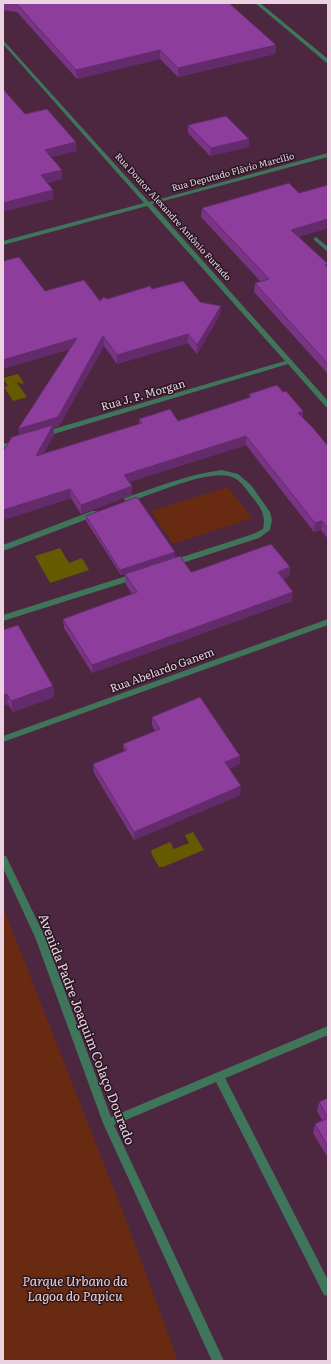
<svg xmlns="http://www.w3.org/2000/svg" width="331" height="1364" font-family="Literata,serif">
<rect width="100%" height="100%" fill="#4d2640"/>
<!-- green -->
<path fill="#682b12" d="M228,487L252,518L173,544L151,511Z
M3,907L129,1228L178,1361H3Z"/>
<!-- water -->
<path fill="#655a00" d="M18,374L24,383L20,384L19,382L17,383L27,397L13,401L4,387L8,386L3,378Z
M60,548L69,563L82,558L89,570L50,583L35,556Z
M193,832L204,850L163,867H159L151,853L152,850L170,842L174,849L189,843L185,835Z"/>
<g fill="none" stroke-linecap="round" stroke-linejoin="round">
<!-- lane -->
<path fill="#3e755b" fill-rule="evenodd" d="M219,1072L223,1074L328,1280V1296L324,1295L215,1080L214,1077L215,1074Z"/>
<!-- street -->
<path fill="#3e755b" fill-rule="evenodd" d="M255,3H260L328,59V64Z
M3,40L149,202L328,153V157L152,204L328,401V407H326L288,364L47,436H43V432L285,361L147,206L3,245V241L144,203L3,44Z
M316,237L328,247V252L314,240V238Z
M16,441L19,443L18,445L3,448V444Z
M222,470L238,474L251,485L270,512L272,520L270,530L259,538L176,565H170L169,563L170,561L253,534L263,529C266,515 261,508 253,498C247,491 241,480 232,477C209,468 152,495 128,502L124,500L125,498C157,487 189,474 222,470Z
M92,511H95L99,513L98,515L3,551V545Z
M136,573L140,576L139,578L3,621V615Z
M328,619V625L3,742V736Z
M3,855L6,856L45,937L111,1117L328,1026V1035L114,1125L224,1361H212L103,1123L35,937L3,868Z"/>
</g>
<!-- wall -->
<path fill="#793485" d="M3,3H229L276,45L275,54L178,77L160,59L77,79L17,12L3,10Z
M188,125L249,139V147L210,156L188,133Z
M299,193L328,228L298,237L328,268V374L254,292L255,283L261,282L201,217L202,208Z
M152,289L200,302L220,315L197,354L188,343L117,364L104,346L59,426L53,428L54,435L43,454L139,424V419L178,421L249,398V394L283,392L303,411V418L328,446V539L321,530L314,532L246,445L129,482L132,486V495L81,514L71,498L3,520L18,436L69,350L45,291L100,301Z
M86,516L175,552V558L191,572L290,567L289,576L283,579L292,601L92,673L64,628L63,619L132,594L125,583V574L121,575L86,521Z
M3,630L53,686L54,697L13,712L8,704L3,706Z
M152,717L240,756V764L229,769L240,795L134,840L94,773L93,764L124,752L123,744L155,731L152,725Z
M328,1098V1158L313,1133L315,1124L322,1120L317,1111L319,1102Z"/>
<!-- shaded-wall -->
<path fill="#632b6c" d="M276,45L275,54L178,77V68Z
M160,50V59L77,79L76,70Z
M249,139V147L210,156L211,148Z
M76,142L77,151L45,159V150Z
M62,170V179L42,185L41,175Z
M53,190L54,199L3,212V203Z
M328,219V228L290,239L291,230Z
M221,306L220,315L197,354V345Z
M188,334V343L117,364V355Z
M103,336L104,346L59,426L53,428L54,435L37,465L19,438L18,429Z
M77,338L78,347L3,369V360Z
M303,411L302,420L298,413Z
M246,436V445L124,484V475Z
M132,486V495L81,514V505Z
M70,489L71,498L3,520V510Z
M322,521L321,530L314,532L315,523Z
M175,552V558L121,575L120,570Z
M290,567L289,576L277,581L278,572Z
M293,592L292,601L92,673V665Z
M53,686L54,697L13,712L11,701Z
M7,694L8,704L3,706V695Z
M240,756V764L224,771L225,762Z
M241,786L240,795L134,840V832Z"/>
<!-- building -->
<path fill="#8d3d9b" stroke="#632b6c" d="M15,3H229L276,45L178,68L160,50L76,70L16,3Z
M3,89L25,114L47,109L76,142L45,150L62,170L41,175L53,190L3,203Z
M226,116L249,139L211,148L188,125Z
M289,183L299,193L328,185V219L291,230L328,264L325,265L328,268V364L255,283L269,279L202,208Z
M19,257L45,291L84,280L100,301L104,297L107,299L150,286L152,289L183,281L200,302L221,306L197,345L188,334L117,355L103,336L58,417L18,429L77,338L3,360V261Z
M277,385L283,392L286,391L303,411L298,413L313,428L328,446V528L322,521L315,523L246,436L124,475L132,486L81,505L70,489L3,510V451L12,437L53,425L36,456L142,423L139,419L170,409L178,421L251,397L249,394Z
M137,497L175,552L120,570L86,516Z
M271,544L290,567L278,572L293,592L92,665L63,619L137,592L125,574L180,556L191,572L195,571Z
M18,625L53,686L11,701L7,694L3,695V630Z
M200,697L240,756L225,762L241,786L134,832L93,764L127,750L123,744L160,729L152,717Z
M328,1098V1147L315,1124L328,1118L319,1102Z"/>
<g text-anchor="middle" stroke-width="3" stroke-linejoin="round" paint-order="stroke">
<!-- far-street labels -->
<g font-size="9" fill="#ebd2e1" stroke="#281622">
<text transform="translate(233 172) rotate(-15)" y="3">Rua Deputado Flãvio Marcílio</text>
<text transform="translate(173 217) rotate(48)" y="3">Rua Doutor Alexandre Antônio Furtado</text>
</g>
<!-- street labels -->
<g font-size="11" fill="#ebd2e1" stroke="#281622">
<text transform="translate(143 395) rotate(-16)" y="4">Rua J. P. Morgan</text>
<text transform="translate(162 670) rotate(-20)" y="4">Rua Abelardo Ganem</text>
</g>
<!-- near-street labels -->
<g font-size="13" fill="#ebd2e1" stroke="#281622">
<text transform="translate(87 1029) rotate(69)" y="5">Avenida Padre Joaquim Colaço Dourado</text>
</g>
<!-- near-park labels -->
<g font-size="13" font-style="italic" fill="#eecfc3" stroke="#281622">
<text x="75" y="1286">Parque Urbano da<tspan x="75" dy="15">Lagoa do Papicu</tspan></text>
</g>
</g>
<!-- border -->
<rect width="331" height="1364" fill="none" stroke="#ebd2e1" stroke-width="8"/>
</svg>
